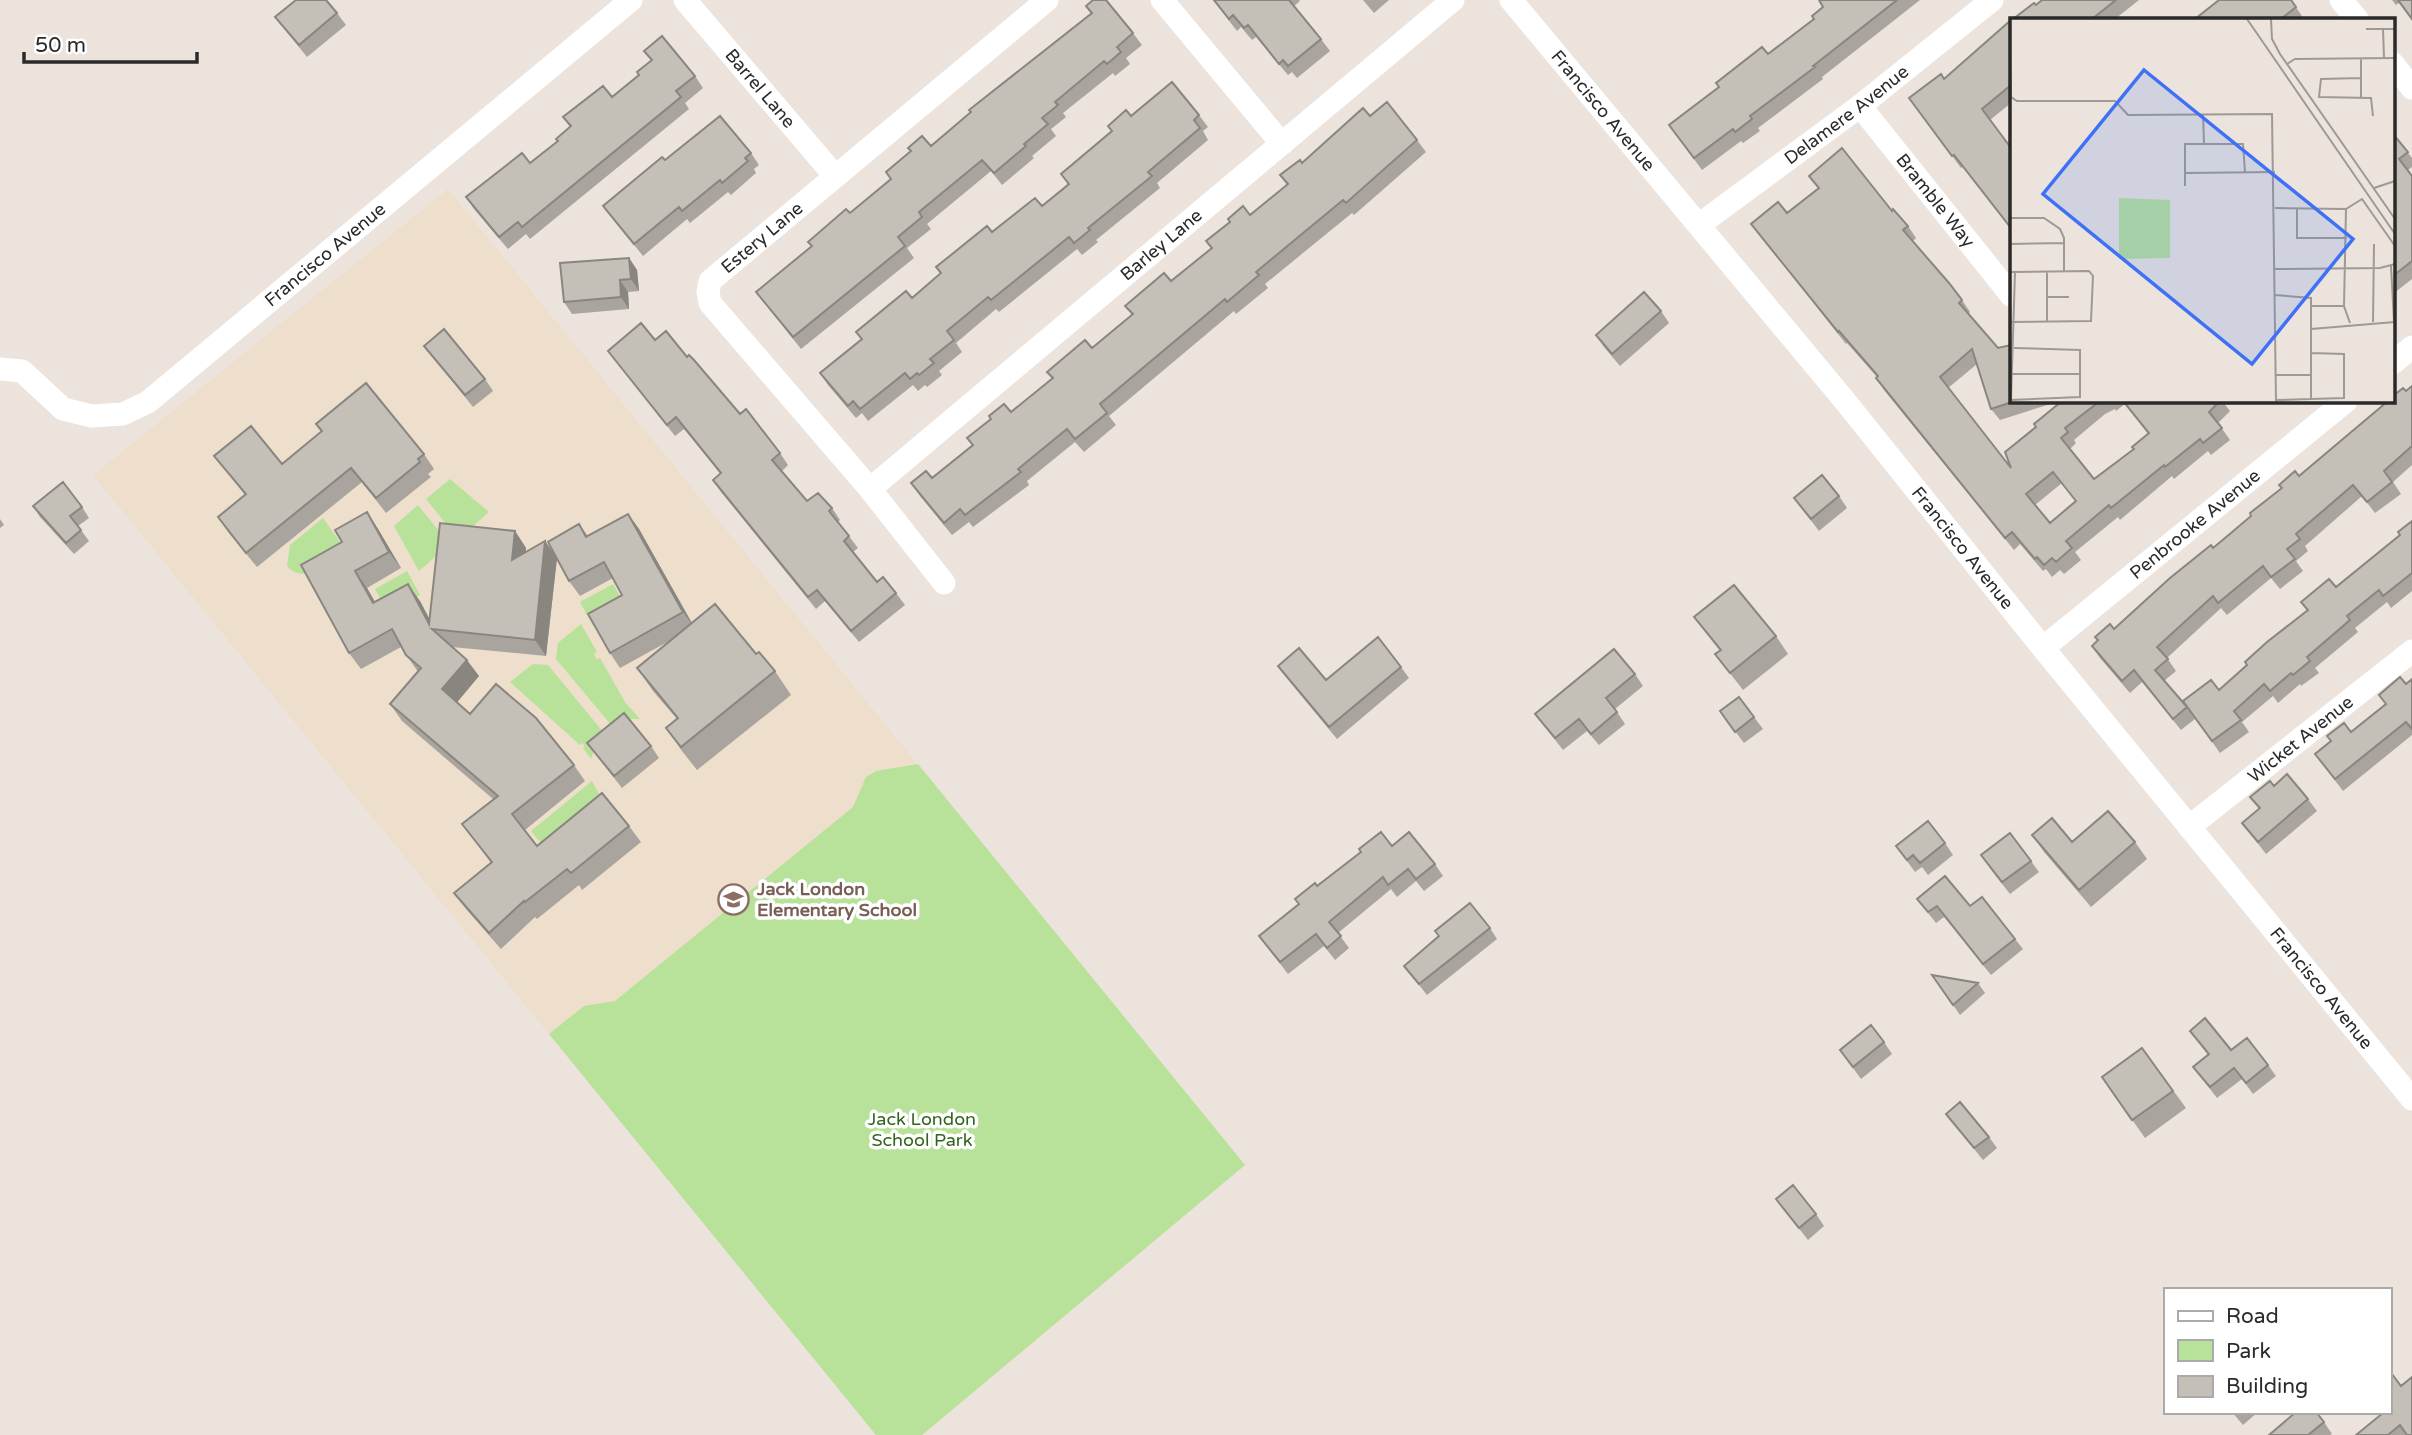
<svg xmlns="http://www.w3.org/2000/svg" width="2412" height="1435" font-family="'Varela Round',sans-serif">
<rect width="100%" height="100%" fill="#ece3dc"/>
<!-- education -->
<path fill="#eddfcb" d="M448,189L1245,1165L922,1435H876L93,475Z"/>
<!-- green -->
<path fill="#b8e199" d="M450,479L489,512L466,532L451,530L426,499Z
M418,505L443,536L442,551L419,571L394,526Z
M323,518L344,548C329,560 306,587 287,566L290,545Z
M407,571L420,595L388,613L375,589Z
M613,584L626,607L593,626L580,602Z
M581,624L597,652L594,654L596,659L600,658L625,702L640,719H629L612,726L556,659L558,643Z
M533,664L548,665L604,733L597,742L591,759L583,748L585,746L582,743L580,745L510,682Z
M918,764L1245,1165L922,1435H876L549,1034L584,1006L615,1001L853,807L866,777L876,771Z
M592,781L599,794L610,805L550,854L531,831Z"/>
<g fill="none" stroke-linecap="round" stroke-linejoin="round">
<!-- minor -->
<g stroke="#fff" stroke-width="23">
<path id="s1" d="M685,0L835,176"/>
<path d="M1162,0L1282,144"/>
<path id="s2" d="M1511,0L1845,401L2043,648L2412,1099"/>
<path d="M2341,0L2357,19"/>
<path d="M2393,64L2412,88"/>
<path id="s3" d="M1860,106L2011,295"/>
<path id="s4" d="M1699,225L1860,106L1992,0"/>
<path d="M2393,363L2412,347"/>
<path id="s5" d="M0,369L22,371L63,409L92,416L123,414L148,402L631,0"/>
<path id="s6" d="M870,489L1453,0"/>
<path id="s7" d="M944,583L870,489L710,303L708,292L710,281L1047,0"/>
<path id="s8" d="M2043,648L2346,401"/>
<path id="s9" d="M2189,827L2412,651"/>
</g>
</g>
<!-- wall -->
<path fill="#a9a49d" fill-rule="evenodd" d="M1213,0H1299L1300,1L1294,6L1321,39L1330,51L1297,78L1292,72L1288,75L1256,37L1252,40L1241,27L1237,31Z
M1363,0H1389L1374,13Z
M1819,0H1920L1822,77L1823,79L1758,128L1760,131L1743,143L1741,141L1702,170L1669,125L1768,54L1814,19L1823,7Z
M2042,0H2139L2115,19H2013Z
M2291,0L2304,19H2195Z
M2392,0H2412V20L2399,3L2396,5Z
M1086,6L1133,33L1142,45L1126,58L1130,64L1115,76L1113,73L1063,113L1066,117L1051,129L1056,136L1032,156L1034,158L1002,185L991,171L927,224L931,229L907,248L914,258L801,349L756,292L811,247L850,213L891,179L886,172L931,146L1091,14Z
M337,13L346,25L307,57L275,17Z
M2011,20V103L1990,120L2011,148V229L1963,167L1961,168L1909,98L1944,79Z
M644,51L695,76L703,88L685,103L689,109L530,239L526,234L508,249L474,209L466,197L530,163L558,141L570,127L563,117L612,97L639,75L651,60Z
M1199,115L1208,127L1203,131L1208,140L1157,183L1160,188L1096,240L1098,242L1082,255L1077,249L999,312L996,309L956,343L962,352L939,371L942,375L927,387L925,385L918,391L913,385L868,421L862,413L856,418L828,385L820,373L861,339L856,332L912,298L941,273L936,267L992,232L1042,206L1068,185L1061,174L1112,131L1108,126L1131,116Z
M1370,116L1417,140L1426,152L1354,215L1352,213L1265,284L1268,288L1236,314L1234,311L1109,416L1116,425L1084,452L1075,442L1027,481L1029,485L973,527L969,522L952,535L920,496L911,483L932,478L973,445L967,438L1011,412L1052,379L1047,372L1092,348L1132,315L1125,306L1171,281L1211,248L1206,241L1250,215L1287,185L1280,175L1302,163Z
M2393,134L2412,158V167L2408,170L2412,176V279L2393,294Z
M751,153L759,165L754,169L756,173L731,195L728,192L690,223L687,219L643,256L603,206Z
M1809,176L1892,211L1908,226L1916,238L1913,241L1962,300L1970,312L1968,314L2011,401H2060L2000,420L1991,409L1977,364L1948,388L2011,468L2036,427L2062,401H2222L2230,411L2218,423L2230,440L2211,455L2208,451L2174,479L2172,476L2120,520L2118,517L2075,552L2081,560L2064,574L2060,570L2052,577L2046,569L2043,571L2020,544L2014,550L1884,390L1877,377L1847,343L1846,344L1751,224L1787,213L1818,188ZM2125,404L2148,434L2134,449L2094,479L2070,449L2076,443L2074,440L2105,414L2115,409L2116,411ZM2062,483L2075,501L2050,523L2035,505Z
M629,258L637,270L639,291L628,292L629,309L572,314L564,302Z
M1661,311L1669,323L1620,366L1604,347L1596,335Z
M655,340L687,357L740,414L780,453L788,465L782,471L807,501L832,508L840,520L838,522L858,548L853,552L877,582L896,593L905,605L859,642L825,601L816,609L721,492L713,480L721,474L684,429L675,436L608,351Z
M424,346L485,379L493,391L473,407L433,357Z
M2412,386V465L2393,482L2401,494L2375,513L2362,496L2305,546L2308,551L2296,561L2303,571L2280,589L2271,578L2227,615L2221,608L2167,658L2176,671L2164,681L2187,707L2195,719L2181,730L2142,682L2130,693L2100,658L2092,646L2231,533L2299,476Z
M316,424L424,454L434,469L428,474L431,477L386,513L362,482L257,567L228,532L218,517L245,495L214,456L282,464L321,432Z
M1839,496L1847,508L1819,531L1794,498Z
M33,506L82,507L89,518L78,526L89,541L74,554L40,517Z
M367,512L378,529L401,568L367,588L375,602L420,601L430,620L515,531L526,548V552L545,541L556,557L579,524L588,536L628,514L639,529L692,623L756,654L775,671L791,695L697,770L682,751L666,728L677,719L653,691L637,668L671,640L620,668L610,653L622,595L613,578L580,596L569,581L557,558L546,656L452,647L479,676L457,702L470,714L574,765L585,781L525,830L537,846L629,826L641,842L582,890L579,885L537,919L535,917L501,949L466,909L454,893L491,863L462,824L493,799L402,721L390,704L418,672L401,647L361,669L349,653L342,542Z
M0,519L4,525L0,528Z
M2412,521V591L2391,608L2387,602L2355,628L2358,632L2315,668L2319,673L2301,686L2300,684L2278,703L2273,696L2242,722L2249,732L2220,753L2183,701L2219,690L2307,611L2301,602L2336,587L2400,535Z
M1694,617L1776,636L1788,654L1743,690L1715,654L1720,651Z
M1278,666L1326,680L1401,667L1409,678L1337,739L1286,677Z
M1635,674L1643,686L1615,709L1625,724L1599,745L1587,731L1563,750L1535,714Z
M2412,679V735L2343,791L2315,754L2331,741L2351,732L2386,704L2379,695L2406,684Z
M1739,697L1763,729L1744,743L1720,711Z
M587,743L651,746L659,758L622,788Z
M2274,786L2308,799L2317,811L2266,854L2242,823L2259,809L2250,797Z
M2032,835L2072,842H2135L2147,859L2091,907L2044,852Z
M1945,843L1953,855L1928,875L1922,867L1915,872L1896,846Z
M1392,846L1435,864L1443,876L1424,891L1416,881L1397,897L1391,889L1338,933L1349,948L1335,960L1324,946L1288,974L1259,936L1298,904L1317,886Z
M2031,861L2039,872L2010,894L1989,867Z
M1917,899L1970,906L2015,939L2023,949L1991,975L1944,917L1936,923Z
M1490,928L1497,939L1427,995L1404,966L1438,936Z
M1932,975L1978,983L1985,993L1960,1015Z
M2190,1031L2231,1050L2268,1065L2276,1076L2253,1094L2242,1079L2217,1098L2193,1067L2208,1055Z
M1884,1042L1892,1054L1861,1079L1840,1050Z
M2142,1048L2186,1108L2145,1138L2102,1077Z
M1946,1114L1989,1137L1997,1148L1983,1160Z
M1776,1199L1816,1214L1824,1226L1808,1240Z
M2401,1386L2412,1435H2356L2383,1414Z
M2232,1412H2258L2243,1425Z
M2324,1422L2332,1434L2330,1435H2269Z"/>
<!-- shaded-wall -->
<path fill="#898680" d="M629,258L637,270L639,291L631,279Z
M620,280L628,292L629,309L621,297Z
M367,512L378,529L401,568L389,552Z
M628,514L639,529L694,627L683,612Z
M515,531L526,548L523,577L512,560Z
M545,541L557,558L546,656L535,640Z
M355,571L367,588L385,620L373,603Z
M408,584L420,601L435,630L429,624Z
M467,660L479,676L454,706L442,689Z"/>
<!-- building -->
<path fill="#c4bfb7" stroke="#898680" stroke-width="2" fill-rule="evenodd" d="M296,0H326L337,13L299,45L275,17Z
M1093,0H1106L1133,33L1117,47L1121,52L1107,64L1104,61L1055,102L1058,105L1042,118L1048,124L1024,144L1026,146L994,173L982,160L919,212L922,217L898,237L905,246L793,337L756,292L812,246L808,242L846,209L850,213L891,179L886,172L911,151L908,148L922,136L931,146L971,112L969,110L1092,13L1086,6Z
M1214,0H1289L1321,39L1288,66L1283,60L1279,64L1248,25L1244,28L1233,15L1229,19Z
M1819,0H1897L1813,66L1815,67L1750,116L1752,119L1735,132L1733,129L1694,158L1669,125L1719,87L1716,83L1762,47L1768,54L1814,19L1812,16L1823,7Z
M2042,0H2116L2092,19H2013L2034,3L2036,5Z
M2219,0H2291L2296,7L2281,19H2195Z
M2398,0H2412V19Z
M2011,20V85L1982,109L2011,148V228L1954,155L1952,156L1909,98L1941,74L1944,79Z
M662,36L695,76L676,91L681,97L522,227L518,222L499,237L466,197L522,153L530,163L558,141L556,139L571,126L563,117L603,86L612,97L639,75L637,72L652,60L644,51Z
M1172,82L1199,115L1194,120L1200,128L1148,172L1152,176L1088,228L1090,230L1074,243L1069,237L991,300L988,297L947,331L954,340L930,359L934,363L919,375L917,373L910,379L905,373L860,409L853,401L848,406L820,373L862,339L856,332L906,291L912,298L941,273L936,267L987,226L992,232L1035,198L1042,206L1069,184L1061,174L1112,131L1108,126L1126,110L1131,116Z
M1387,102L1417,140L1346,203L1343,200L1256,272L1259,275L1227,302L1225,299L1100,404L1107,413L1075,439L1067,429L1018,469L1021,472L965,515L960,509L944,523L911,483L926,471L932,478L973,445L967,438L991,419L989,416L1004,404L1011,412L1053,378L1047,372L1085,340L1092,348L1133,314L1125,306L1164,273L1171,281L1212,248L1206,241L1230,222L1228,219L1243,206L1250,215L1288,184L1280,175L1300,160L1302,163L1363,108L1370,116Z
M720,116L751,153L745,158L748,161L722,183L720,180L682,211L679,207L634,244L603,206L662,157L665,160Z
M2393,134L2408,152L2399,159L2412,176V261L2393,276Z
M1842,148L1892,211L1893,209L1908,226L1903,230L1949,283L1962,300L1959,303L1998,348L2011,345V401H2015L1991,409L1972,349L1940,377L2011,468L2005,452L2036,427L2034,424L2062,401H2100L2065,428L2068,432L2061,438L2094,479L2134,449L2132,447L2149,433L2123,401H2220L2209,412L2222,428L2203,443L2200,439L2165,467L2164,465L2111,508L2109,505L2066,541L2072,548L2056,562L2052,558L2044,565L2037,557L2035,559L2012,532L2005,538L1876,378L1878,376L1839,331L1838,332L1751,224L1778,202L1787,213L1819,188L1809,176ZM2053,472L2076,501L2050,523L2026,494Z
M629,258L631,279L620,280L621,297L564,302L560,263Z
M1644,292L1661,311L1612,354L1596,335Z
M641,323L655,340L666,331L687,357L689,355L694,360L740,414L746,409L780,453L772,460L807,501L818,493L832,508L829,511L849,536L844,541L877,582L883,577L896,593L851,631L817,590L808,597L713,480L721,473L676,417L667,425L608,351Z
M444,329L485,379L465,395L424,346Z
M366,383L424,454L418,459L420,462L376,498L351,468L246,553L218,517L246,494L214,456L251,426L282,464L322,431L316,424Z
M2412,386V446L2384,471L2392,482L2367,502L2353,485L2296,534L2300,539L2287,549L2295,559L2271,577L2263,566L2218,603L2213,596L2157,647L2168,659L2155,670L2187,707L2173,719L2134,670L2122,681L2092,646L2098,640L2095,637L2110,624L2114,629L2170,578L2211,545L2213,548L2231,533L2251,516L2250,513L2282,488L2279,485L2295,471L2299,476L2388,401H2393V396L2403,388L2406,391Z
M1822,475L1839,496L1811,519L1794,498Z
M63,482L82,507L70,516L81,530L66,543L33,506Z
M367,512L389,552L355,571L373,603L408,584L429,624L440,523L515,531L512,560L545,541L535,640L432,629L467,660L442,689L470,714L496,684L536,718L574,765L512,814L537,846L602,793L629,826L571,873L567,869L525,902L524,901L489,933L454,893L492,862L462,824L498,796L390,704L421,668L406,655L392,629L349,653L301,565L342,542L335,530Z
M628,514L683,612L610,653L588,614L622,595L604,562L569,581L548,542L579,524L586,537Z
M2412,521V573L2383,596L2379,590L2347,616L2350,620L2307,657L2310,661L2293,675L2291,673L2270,691L2264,684L2234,711L2241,720L2212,741L2183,701L2211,680L2219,690L2247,665L2245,662L2267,642L2308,610L2301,602L2329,579L2336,587L2400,535L2398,532Z
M1734,585L1776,636L1730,673L1715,654L1721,650L1694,617Z
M715,604L756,654L759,652L775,671L681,747L666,728L678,718L637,668Z
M1378,637L1401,667L1329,727L1278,666L1299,648L1326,680Z
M1614,649L1635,674L1606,698L1617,712L1591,734L1579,719L1555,738L1535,714Z
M2400,677L2406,684L2412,679V729L2406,722L2335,779L2315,754L2331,741L2327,736L2344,723L2351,732L2386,704L2379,695Z
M1739,697L1754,717L1735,732L1720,711Z
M624,713L651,746L614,776L587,743Z
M2287,774L2308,799L2258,842L2242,823L2260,808L2250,797L2270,781L2274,786Z
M2108,811L2135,842L2079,890L2032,835L2052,818L2072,842Z
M1928,821L1945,843L1920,863L1913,855L1907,860L1896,846Z
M1381,832L1392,846L1409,832L1435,864L1416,879L1408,869L1388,885L1383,877L1329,922L1341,936L1327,948L1316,934L1280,962L1259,936L1299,904L1295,899L1315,883L1317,886L1361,852L1359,849Z
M2010,833L2031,861L2002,882L1981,855Z
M1945,876L1970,906L1982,897L2015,939L1983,964L1937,906L1928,912L1917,899Z
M1470,903L1490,928L1419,984L1404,966L1439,936L1435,931Z
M1932,975L1978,983L1953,1005Z
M2205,1018L2231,1050L2247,1038L2268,1065L2246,1083L2234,1068L2210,1087L2193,1067L2209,1054L2190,1031Z
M1871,1025L1884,1042L1853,1067L1840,1050Z
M2142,1048L2173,1091L2132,1120L2102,1077Z
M1960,1102L1989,1137L1974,1148L1946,1114Z
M1793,1185L1816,1214L1799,1228L1776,1199Z
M2389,1370L2401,1386L2412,1377V1435H2407L2400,1425L2388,1435H2356L2383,1413L2382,1412H2389Z
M2296,1412H2316L2324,1422L2308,1435H2269Z"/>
<!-- icons -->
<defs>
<symbol id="school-ring" viewBox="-11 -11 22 22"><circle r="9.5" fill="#fff" stroke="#8d6e63" stroke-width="1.5"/><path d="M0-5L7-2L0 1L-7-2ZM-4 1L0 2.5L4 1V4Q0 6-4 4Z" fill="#8d6e63"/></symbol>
</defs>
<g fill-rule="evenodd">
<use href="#school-ring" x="716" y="882" width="35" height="35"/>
</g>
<g text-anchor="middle" stroke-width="7" stroke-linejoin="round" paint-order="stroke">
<!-- street labels -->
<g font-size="18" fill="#2a2a2a" stroke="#fff">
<text dy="6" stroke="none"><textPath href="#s1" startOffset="116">Barrel Lane</textPath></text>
<text dy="6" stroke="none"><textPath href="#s2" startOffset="144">Francisco Avenue</textPath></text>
<text dy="6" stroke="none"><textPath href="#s4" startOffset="184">Delamere Avenue</textPath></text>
<text dy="6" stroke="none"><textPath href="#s3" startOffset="121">Bramble Way</textPath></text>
<text dy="6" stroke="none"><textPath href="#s7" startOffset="455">Estery Lane</textPath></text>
<text dy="6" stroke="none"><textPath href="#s6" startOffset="380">Barley Lane</textPath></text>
<text dy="6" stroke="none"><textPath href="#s5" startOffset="397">Francisco Avenue</textPath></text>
<text dy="6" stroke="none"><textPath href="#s8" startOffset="196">Penbrooke Avenue</textPath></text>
<text dy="6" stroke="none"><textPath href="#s2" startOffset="710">Francisco Avenue</textPath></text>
<text dy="6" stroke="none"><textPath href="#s9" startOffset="142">Wicket Avenue</textPath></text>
<text dy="6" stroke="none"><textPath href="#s2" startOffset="1278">Francisco Avenue</textPath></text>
</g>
<!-- education labels -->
<g font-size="18" font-weight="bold" fill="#785e54" stroke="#fff" text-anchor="start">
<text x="757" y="895">Jack London<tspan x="757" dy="21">Elementary School</tspan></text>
</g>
<!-- park labels -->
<g font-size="18" fill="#31651b" stroke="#fff">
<text x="922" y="1125">Jack London<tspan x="922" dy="21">School Park</tspan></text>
</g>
</g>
<!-- overview -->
<g transform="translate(2010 18)">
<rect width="385" height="385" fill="#ece3dc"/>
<path d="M109,180L160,182V240L109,241Z" fill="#b8e199"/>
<path fill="none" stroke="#9e9995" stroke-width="2" d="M237,1L385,216M261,1L262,21L270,36L385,201M356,11H385M373,11L374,40M0,38L1,79L7,83H105L118,97L262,96L266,384M351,41V80M277,46L285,41L385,40M351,60L311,61L309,79L361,80L363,98M193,96L194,126M175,155L265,154M175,168V126H233L235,154M364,170L385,163M265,190L336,191L352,181L385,228M287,191V220H337M336,191L334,288L340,305M0,200H34L50,211L54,220V253M0,226L54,225M381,248L384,304M265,251L370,250L385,246M0,254L79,253L83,258L81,303L0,304M265,277L301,280V382M37,279H59M301,288H334M37,304V254M363,304L364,226M301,311L385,304M0,356H70M266,357H301M0,382L70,379V332L4,330M1,382L5,254M266,382L334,380V336L301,335"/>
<path fill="#3e71f6" fill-opacity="0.15" stroke="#3e71f6" stroke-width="3.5" d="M134,52L343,221L242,346L33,176Z"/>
<rect width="385" height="385" fill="none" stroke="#2a2a2a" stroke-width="3.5"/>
</g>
<!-- legend -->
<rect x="2164" y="1288" width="228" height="126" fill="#ffffff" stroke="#aaaaaa" stroke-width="2"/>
<rect x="2178" y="1311" width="35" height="10" fill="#ffffff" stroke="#aaaaaa" stroke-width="2"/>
<text x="2226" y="1323" font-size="21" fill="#2a2a2a">Road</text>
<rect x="2178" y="1340" width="35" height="21" fill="#b8e199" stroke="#aaaaaa" stroke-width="2"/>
<text x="2226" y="1358" font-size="21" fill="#2a2a2a">Park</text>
<rect x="2178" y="1376" width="35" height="21" fill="#c4bfb7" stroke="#aaaaaa" stroke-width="2"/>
<text x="2226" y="1393" font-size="21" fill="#2a2a2a">Building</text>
<!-- scale -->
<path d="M24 52v10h173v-10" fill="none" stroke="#2a2a2a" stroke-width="3.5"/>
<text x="35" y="52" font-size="21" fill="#2a2a2a" stroke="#ffffff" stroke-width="5" paint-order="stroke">50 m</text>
</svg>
